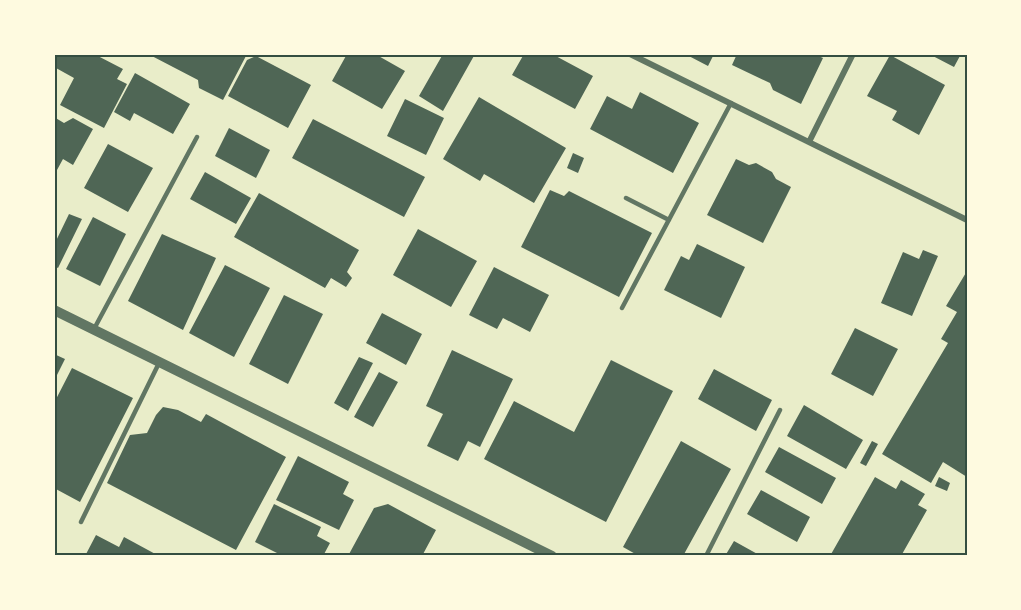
<svg xmlns="http://www.w3.org/2000/svg" width="1021" height="610" font-family="'Alegreya Sans',sans-serif">
<rect width="100%" height="100%" fill="#e9edc9"/>
<!-- building -->
<path fill="#4f6655" d="M54,54H94L123,69L117,79L127,84L104,128L60,105L74,78L56,68L54,71Z
M148,54H247L223,100L199,88L198,80Z
M347,54H375L405,71L382,109L332,81Z
M443,54H475L443,111L419,96Z
M524,54H552L593,76L575,109L512,75Z
M685,54H714L708,66Z
M737,54H814L823,58L801,104L773,90L770,83L732,65Z
M929,54H961L954,67Z
M890,55L945,85L919,135L892,120L897,111L867,96Z
M256,56L311,85L288,128L228,96L247,60Z
M135,73L190,104L173,134L134,113L130,121L114,112Z
M640,92L699,123L673,173L590,129L607,96L632,109Z
M479,97L566,148L534,203L484,174L480,181L443,159Z
M405,99L444,118L426,155L387,136Z
M54,117L64,123L73,118L93,129L73,165L63,159L57,170L54,168Z
M313,119L425,177L404,217L292,158Z
M229,128L270,150L256,178L215,156Z
M108,144L153,168L128,212L84,188Z
M573,153L584,158L578,173L567,168Z
M736,159L749,165L756,163L772,172L776,179L791,187L763,243L707,215Z
M205,172L251,198L236,224L190,199Z
M550,190L564,196L569,191L652,233L619,297L521,247Z
M259,193L359,250L347,272L352,278L346,287L331,278L325,288L234,237Z
M69,214L82,219L58,268L54,266V245Z
M93,217L126,234L100,286L66,269Z
M418,229L477,261L451,307L393,275Z
M162,234L216,258L183,330L128,301Z
M697,244L745,267L721,318L664,290L681,256L689,260Z
M923,250L938,256L912,316L881,303L903,252L919,259Z
M225,265L270,288L234,357L189,333Z
M494,267L549,295L530,332L503,318L497,329L469,315Z
M967,271V477L943,462L931,483L882,454L948,343L941,339L957,312L946,306Z
M284,295L323,314L288,384L249,364Z
M382,313L422,334L406,365L366,343Z
M855,328L898,349L873,396L831,374Z
M452,350L513,379L480,447L468,441L458,461L427,446L443,414L426,406Z
M54,354L65,359L54,381Z
M359,357L373,363L348,411L334,403Z
M611,360L673,391L606,522L484,459L514,401L574,432Z
M72,368L133,398L80,502L54,488V403Z
M714,369L772,400L756,431L698,399Z
M379,372L398,382L373,427L354,417Z
M804,405L863,440L846,469L787,436Z
M163,407L178,410L201,422L206,414L286,457L236,550L107,483L130,435L147,433L156,415Z
M681,441L731,469L683,556H639L623,547Z
M872,441L878,444L866,466L860,463Z
M779,447L836,478L822,504L765,472Z
M298,456L349,482L343,494L354,500L339,530L276,500Z
M875,477L896,489L901,480L925,494L918,505L927,510L901,556H830Z
M939,477L950,483L947,491L935,486Z
M761,490L810,517L797,542L747,514Z
M274,504L321,527L317,536L330,543L323,556H283L255,542Z
M388,504L436,530L422,556H348L374,508Z
M96,535L119,547L124,537L159,556H85Z
M734,541L761,556H725Z"/>
<g fill="none" stroke-linecap="round" stroke-linejoin="round">
<!-- service -->
<path stroke="#617663" stroke-width="4.5" d="M626,198L669,220
M622,308L731,103
M94,329L197,137
M81,522L159,363
M706,556L780,410"/>
<!-- minor -->
<path stroke="#617663" stroke-width="6" d="M630,54L967,220
M809,142L853,54"/>
<!-- tertiary -->
<path stroke="#617663" stroke-width="10" d="M54,310L552,556"/>
</g>
<!-- border -->
<rect width="1021" height="610" fill="none" stroke="#fefae0" stroke-width="111"/>
<rect x="56" y="56" width="910" height="498" fill="none" stroke="#344e41" stroke-width="2"/>
</svg>
